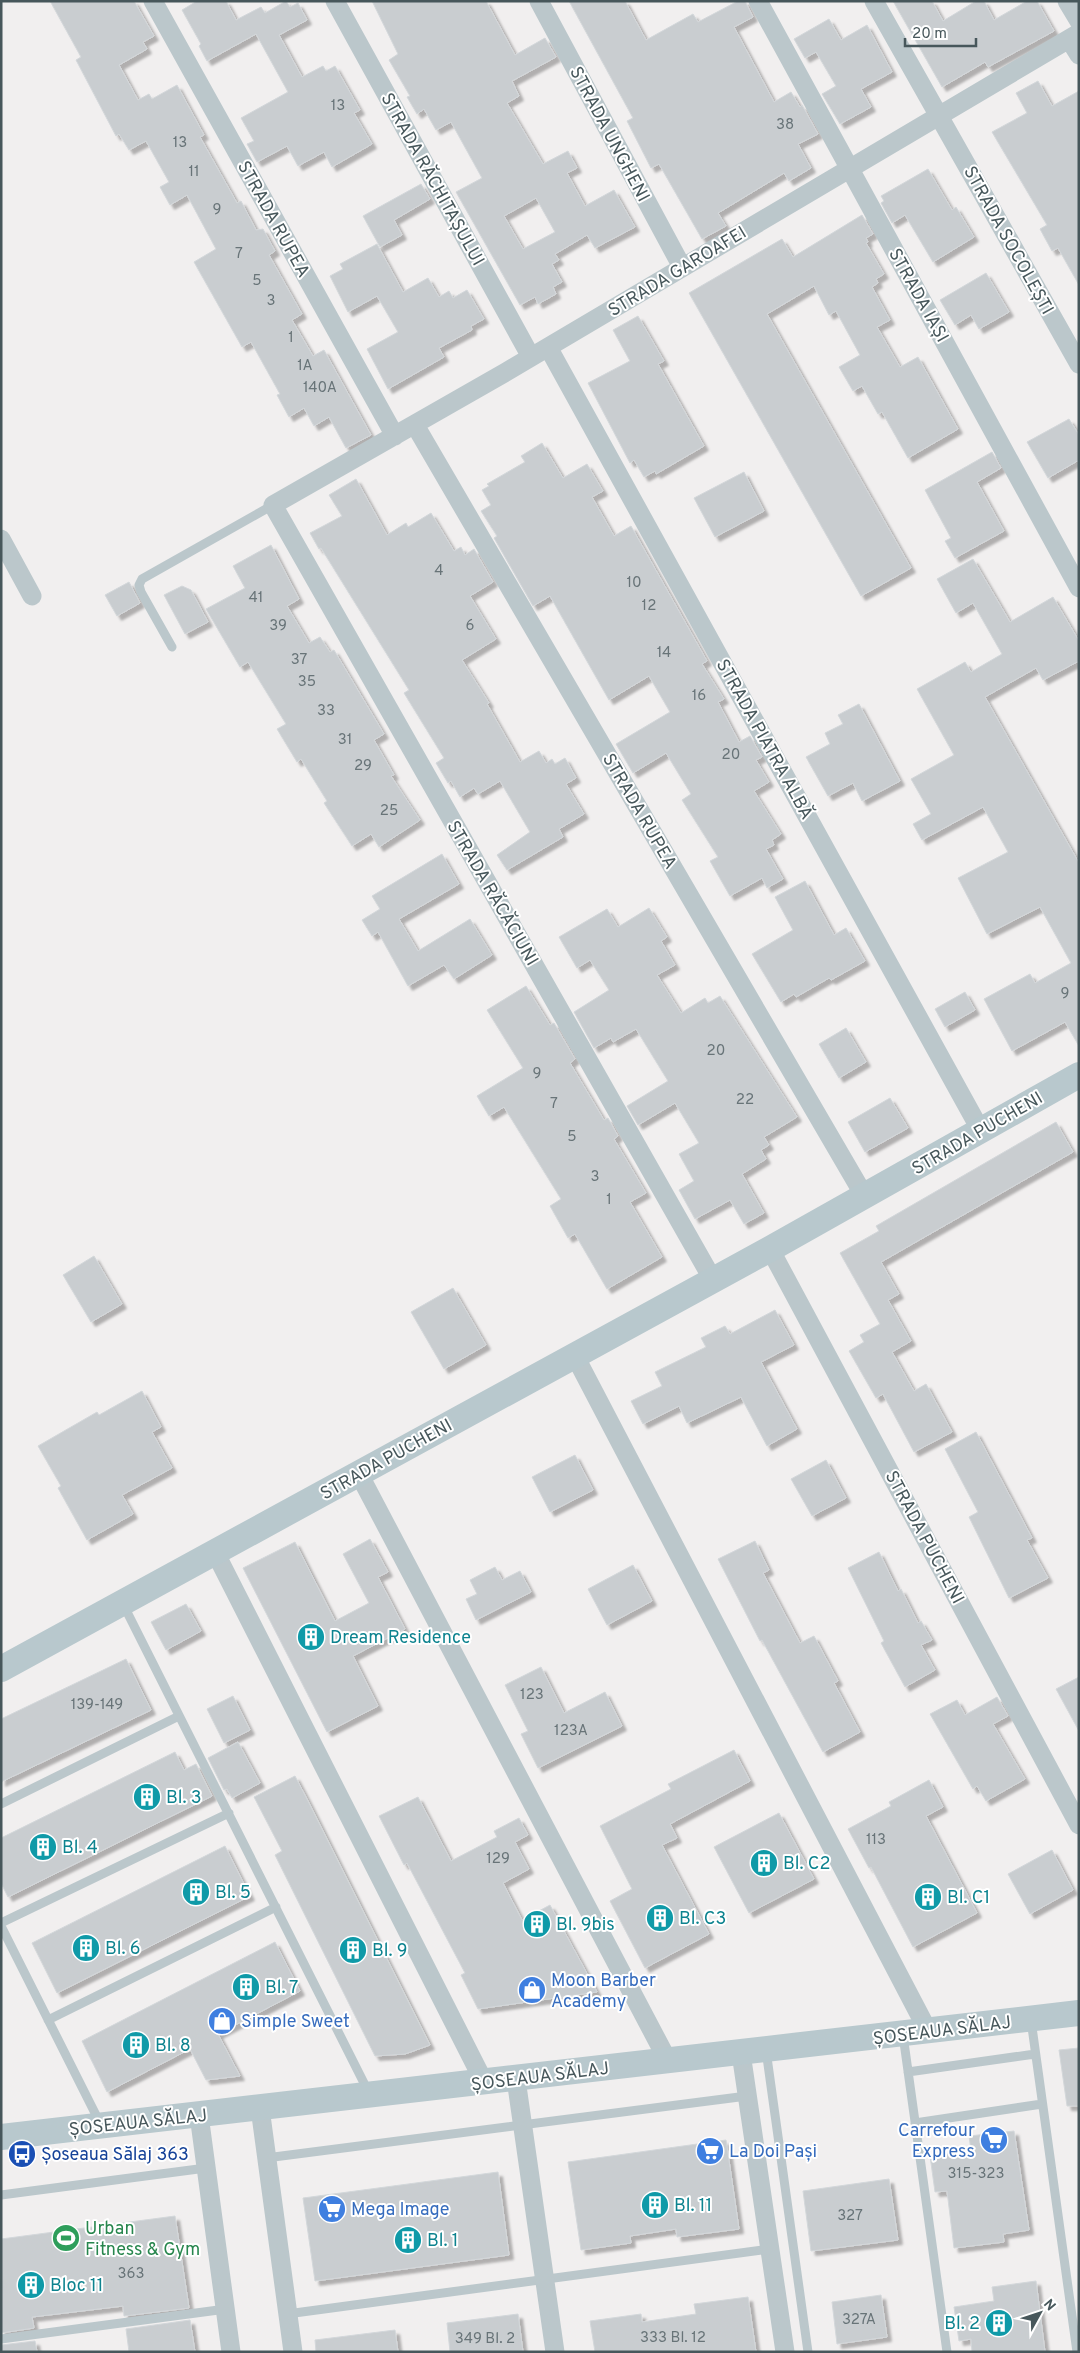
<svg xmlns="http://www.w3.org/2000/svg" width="1080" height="2353" font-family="Overpass,sans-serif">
<defs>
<filter id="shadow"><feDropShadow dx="4.5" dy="4.5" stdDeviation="1" flood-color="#0004"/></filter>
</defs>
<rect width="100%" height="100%" fill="#f1efef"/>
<!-- building -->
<path fill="#c9cdd0" stroke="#d3d7da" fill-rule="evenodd" filter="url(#shadow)" d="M50,1H134L154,36L143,42L147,49L119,65L138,100L149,94L152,99L177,85L204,135L200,137L237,203L241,201L256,230L263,229L275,251L269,255L302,314L292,320L313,356L324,350L371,435L346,448L329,417L314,426L304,408L289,417L277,395L280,394L251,342L242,347L194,262L216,249L187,195L170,205L160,187L169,182L146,141L129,150L119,134L116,136L76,60L81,57Z
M197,1H226L236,20L261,7L265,13L286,1L290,7L298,3L307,20L279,35L302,77L323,66L326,71L335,66L360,110L354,113L372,144L332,167L324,152L298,166L287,146L257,162L247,144L254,141L241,118L288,92L256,34L207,61L199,46L201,44L182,10Z
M372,1H486L515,55L545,38L556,57L512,81L519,96L507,103L543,164L568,151L577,168L567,173L585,206L614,190L635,227L595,248L587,235L555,254L559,260L552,264L562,282L553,287L556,294L538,304L535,297L520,305L456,192L482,178L451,122L436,130L424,109L417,114L407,97L410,96L389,60L398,54ZM536,198L555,232L523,249L504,216Z
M569,1H625L646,40L693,14L698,22L738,1H745L753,17L734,27L774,102L791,92L800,107L802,105L818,134L798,144L811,168L789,181L784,173L718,213L726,226L702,239L659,164L651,168L627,121L633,118Z
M893,1H932L943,21L976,1H984L994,20L1027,1H1037L1054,31L988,67L985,62L942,87Z
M829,19L841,40L867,25L892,72L861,89L871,107L840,124L822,94L836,86L816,52L805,58L794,39Z
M1038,81L1052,106L1079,91V285L1058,248L1052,251L1040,229L1047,225L992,132L1027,113L1016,93Z
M928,169L952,210L956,207L974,237L933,262L905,215L892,223L881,203L884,201L881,196Z
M421,184L430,199L394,220L402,235L380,247L363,216Z
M862,215L873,234L866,238L868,242L866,243L884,274L876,279L878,283L872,287L890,320L877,327L900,367L918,357L958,429L908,458L882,412L878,414L862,386L853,391L839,367L860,355L836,311L829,315L814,286L767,314L911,568L861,596L689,293L782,239L793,257Z
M377,244L403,292L428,278L439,297L449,291L453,298L467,290L484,319L471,326L472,330L439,348L444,357L388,389L367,349L398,332L377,296L348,312L330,276L343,269L340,264Z
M986,273L1009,312L979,329L971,315L955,325L940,300Z
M638,316L664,361L658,364L704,446L656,474L655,471L644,477L634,460L630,463L588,383L630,361L613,330Z
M1069,419L1079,435V460L1048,478L1027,442Z
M542,443L563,478L587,464L603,491L592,497L614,536L631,526L707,661L702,664L724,699L718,702L739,742L750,736L762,757L756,760L769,782L754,791L781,834L772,840L774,845L766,849L783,879L767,888L762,878L730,896L710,861L718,857L682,800L691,794L666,753L633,773L616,744L670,712L649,676L609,700L550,596L533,606L494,538L497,536L481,511L491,505L482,490L489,486L487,484L525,462L521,456Z
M992,452L1001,468L977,482L1004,531L955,558L945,541L951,538L925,490Z
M744,472L764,511L715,537L694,498Z
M356,479L387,535L406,523L408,527L431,513L454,551L461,547L465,555L474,549L493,582L470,596L496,639L462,660L489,703L487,704L520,762L539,751L546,763L552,759L555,764L565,758L576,778L566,784L584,814L559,829L563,837L507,870L497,855L530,832L500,781L478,794L474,788L460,797L451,781L448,783L436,763L444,758L404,693L409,690L321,548L319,549L310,533L342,516L329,495Z
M271,545L299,599L287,606L309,643L320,637L330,652L334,650L384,734L374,740L394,775L391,776L420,820L379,847L371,834L352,846L324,803L327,801L301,759L297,762L277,729L286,724L248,662L240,667L206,609L245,588L233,566Z
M973,559L1010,622L1053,597L1079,641V661L1043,680L1036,668L985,697L1079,863V1046L1065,1022L1012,1051L984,999L1030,974L1035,983L1071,963L1040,907L987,934L958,878L1008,852L983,807L922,840L913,824L931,814L911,779L954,755L917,689L965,662L971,672L1002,654L973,603L956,613L937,579Z
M129,582L140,603L117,616L105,595Z
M182,586L191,590L208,622L185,634L164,595Z
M859,704L900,781L862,801L853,783L828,796L806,757L830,744L825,733L843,724L838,715Z
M442,854L459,884L399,919L418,951L470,919L492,955L454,979L444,965L408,986L378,932L372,936L362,920L380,909L372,896Z
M805,881L834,935L846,928L865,961L831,980L829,978L796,997L794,994L781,1002L752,954L793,930L775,897Z
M649,908L667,937L661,941L675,965L657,975L681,1013L705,998L708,1003L720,996L797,1117L764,1137L769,1145L761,1150L766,1159L742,1174L764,1213L744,1224L730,1200L695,1219L679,1190L694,1181L679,1154L699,1143L675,1103L638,1125L627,1106L668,1081L636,1029L613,1042L611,1038L594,1048L574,1012L609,990L590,960L577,968L559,937L607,909L618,927Z
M526,986L550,1025L554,1023L575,1059L570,1063L604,1120L608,1118L618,1136L614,1139L646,1193L630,1202L662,1257L607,1289L575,1234L568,1238L550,1206L561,1199L504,1107L489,1116L477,1096L523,1068L487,1010Z
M965,992L975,1010L945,1027L935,1009Z
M846,1028L866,1062L839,1078L819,1044Z
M890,1098L908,1128L865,1152L848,1122Z
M1056,1122L1073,1152L881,1262L899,1294L888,1300L911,1341L892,1352L914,1391L926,1384L952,1432L914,1452L883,1394L876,1398L849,1351L864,1342L860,1335L880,1324L840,1253L879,1231L876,1226Z
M94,1256L122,1304L91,1322L63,1275Z
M453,1288L486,1345L444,1369L411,1312Z
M775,1310L794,1345L761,1362L797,1429L767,1446L741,1397L687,1423L679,1406L643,1424L631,1401L662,1386L655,1372L706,1347L701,1338L725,1326L730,1334Z
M142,1391L161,1427L152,1432L172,1468L122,1495L133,1514L87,1540L58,1488L61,1486L38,1446L97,1412L99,1415Z
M976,1432L1032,1538L1027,1540L1048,1578L1009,1598L969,1517L978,1512L945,1449Z
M575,1455L593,1490L550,1512L532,1477Z
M826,1460L846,1498L812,1516L791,1479Z
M370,1539L388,1572L378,1577L405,1629L353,1656L378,1706L327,1732L243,1568L295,1542L335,1621L369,1603L343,1554Z
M755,1541L769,1570L763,1573L800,1643L814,1636L838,1681L834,1683L860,1732L823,1752L762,1640L760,1641L718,1559Z
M879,1552L898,1591L901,1589L918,1623L921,1621L932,1640L921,1645L935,1670L905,1687L881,1643L884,1641L848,1568Z
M633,1565L652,1601L607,1625L588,1589Z
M495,1567L502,1580L520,1571L531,1592L476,1620L466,1599L477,1594L470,1580Z
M186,1604L201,1631L166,1650L151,1622Z
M126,1659L151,1710L1,1782V1719Z
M541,1667L564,1713L605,1692L622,1726L538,1768L521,1734L528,1731L505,1685Z
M1079,1677V1731L1056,1689Z
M233,1696L250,1730L224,1743L207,1709Z
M997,1697L1008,1716L993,1724L1025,1779L986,1801L977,1786L973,1789L930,1714L957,1700L965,1715Z
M238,1742L260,1783L232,1798L227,1789L224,1790L208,1758Z
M734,1750L750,1781L670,1824L677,1838L662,1845L709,1934L645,1968L610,1901L632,1889L600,1826L671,1789L668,1784Z
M175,1752L184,1770L196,1764L212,1796L8,1897L1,1883V1838Z
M295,1776L308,1801L430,2045L405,2054L375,2056L275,1855L282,1851L254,1797Z
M929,1780L943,1807L926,1816L977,1913L913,1947L871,1867L869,1868L848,1829L891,1806L889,1802Z
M418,1797L451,1861L497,1837L494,1831L519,1818L528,1835L515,1842L529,1869L503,1883L522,1920L550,1905L597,1992L478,2009L461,1975L465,1973L407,1863L404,1865L379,1816Z
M779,1813L814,1879L749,1913L714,1847Z
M225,1846L250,1896L57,1993L32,1943Z
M1052,1850L1073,1890L1030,1914L1008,1874Z
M275,1942L300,1991L218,2034L240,2076L206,2080L190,2049L107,2092L82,2041Z
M1079,2048V2106H1067L1059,2050Z
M1014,2131L1029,2230L1003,2234L1004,2242L954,2248L947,2191L935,2192L930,2156L971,2151L969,2136Z
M726,2140L739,2229L677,2237L676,2229L630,2236L631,2243L581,2250L568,2162Z
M498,2172L509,2255L315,2281L303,2198Z
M889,2179L898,2240L811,2251L803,2191Z
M175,2216L189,2308L124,2316L123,2306L32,2317L34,2328L1,2333V2239Z
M1036,2281L1045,2352H972L971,2339L959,2341L954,2307L994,2301L992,2287Z
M881,2295L887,2337L837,2344L832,2302Z
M748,2297L756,2352H595L590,2321L641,2314L642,2322L696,2314L694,2304Z
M518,2314L523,2352H450L447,2323Z
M190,2320L195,2352H129L126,2329Z
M395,2330L398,2352H316L315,2340Z
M35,2341L37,2352H1V2345Z"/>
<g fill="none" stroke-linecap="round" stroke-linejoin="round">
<!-- lane -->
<path stroke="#bbc7cb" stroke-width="9" d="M172,647L141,592L139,585L142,579L273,505
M123,1604L369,2093
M1,1804L179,1716
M1,1923L229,1813
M1,1926L100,2123
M48,2020L276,1907
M1031,2020L1077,2352
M903,2035L947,2352
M766,2050L808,2352
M908,2072L1035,2054
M915,2123L1042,2104
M266,2158L747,2096
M1,2195L206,2168
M287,2314L770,2249
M1,2339L226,2309"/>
<!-- street -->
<path stroke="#bbc7cb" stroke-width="19" d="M153,1L395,436
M335,1L531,357
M539,1L682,267
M758,1L1079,588
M874,1L1079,364
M1067,1L1079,21
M1069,39L1079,55
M548,347L981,1131
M415,425L865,1197
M1,539L32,596
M770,1249L1079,1825
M713,1280L273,505L506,372L1079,33
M575,1356L928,2031
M359,1474L668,2061
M215,1552L484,2082
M741,2053L785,2352
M516,2079L555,2352
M260,2108L293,2352
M199,2115L231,2352"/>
<!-- secondary -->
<path stroke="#b8c8cd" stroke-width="26" d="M1,1669L770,1249L1079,1075
M1,2137L1079,2013"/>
</g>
<!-- icons -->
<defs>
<symbol id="building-disc" viewBox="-11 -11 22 22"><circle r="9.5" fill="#0f9aa8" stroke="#fff"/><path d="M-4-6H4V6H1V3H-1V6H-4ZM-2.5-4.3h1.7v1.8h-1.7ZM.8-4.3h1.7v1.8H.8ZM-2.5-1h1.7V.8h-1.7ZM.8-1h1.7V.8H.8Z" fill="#fff"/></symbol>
<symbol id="shop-disc" viewBox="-11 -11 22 22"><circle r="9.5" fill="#3f7fe0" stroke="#fff"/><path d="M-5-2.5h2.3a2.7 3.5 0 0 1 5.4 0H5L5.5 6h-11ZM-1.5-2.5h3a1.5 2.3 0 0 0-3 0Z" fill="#fff"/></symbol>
<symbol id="supermarket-disc" viewBox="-11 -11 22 22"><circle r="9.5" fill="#3f7fe0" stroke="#fff"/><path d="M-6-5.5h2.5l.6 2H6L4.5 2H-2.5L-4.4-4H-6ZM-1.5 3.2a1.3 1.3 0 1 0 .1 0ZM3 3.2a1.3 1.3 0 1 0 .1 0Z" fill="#fff"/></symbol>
<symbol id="bus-disc" viewBox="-11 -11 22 22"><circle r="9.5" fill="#1a4fb4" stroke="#fff"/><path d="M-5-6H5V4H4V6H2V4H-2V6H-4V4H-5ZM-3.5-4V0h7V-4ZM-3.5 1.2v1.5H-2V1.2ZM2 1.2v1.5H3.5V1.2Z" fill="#fff"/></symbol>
<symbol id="stadium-disc" viewBox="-11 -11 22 22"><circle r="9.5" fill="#2e9e5b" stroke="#fff"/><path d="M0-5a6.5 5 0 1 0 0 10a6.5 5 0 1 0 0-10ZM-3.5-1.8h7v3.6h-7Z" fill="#fff"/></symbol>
</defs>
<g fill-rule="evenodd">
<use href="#building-disc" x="295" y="1621" width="32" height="32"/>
<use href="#building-disc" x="131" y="1781" width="32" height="32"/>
<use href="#building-disc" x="27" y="1831" width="32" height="32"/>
<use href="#building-disc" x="748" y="1847" width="32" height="32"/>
<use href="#building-disc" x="180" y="1876" width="32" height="32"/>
<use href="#building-disc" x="912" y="1881" width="32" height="32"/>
<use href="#building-disc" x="644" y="1902" width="32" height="32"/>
<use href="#building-disc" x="521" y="1908" width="32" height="32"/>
<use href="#building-disc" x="70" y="1932" width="32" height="32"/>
<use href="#building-disc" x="337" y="1934" width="32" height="32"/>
<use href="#building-disc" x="230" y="1971" width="32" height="32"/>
<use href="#shop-disc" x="516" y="1974" width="32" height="32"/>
<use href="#shop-disc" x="206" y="2005" width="32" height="32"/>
<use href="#building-disc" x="120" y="2029" width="32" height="32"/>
<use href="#supermarket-disc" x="978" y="2124" width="32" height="32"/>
<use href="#supermarket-disc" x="694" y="2135" width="32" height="32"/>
<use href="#bus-disc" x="6" y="2138" width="32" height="32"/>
<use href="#building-disc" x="639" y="2189" width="32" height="32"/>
<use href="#supermarket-disc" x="316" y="2193" width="32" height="32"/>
<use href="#stadium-disc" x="50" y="2222" width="32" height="32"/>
<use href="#building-disc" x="392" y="2224" width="32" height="32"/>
<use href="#building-disc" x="15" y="2269" width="32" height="32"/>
<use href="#building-disc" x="983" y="2307" width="32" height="32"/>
</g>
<g text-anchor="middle" stroke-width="4" stroke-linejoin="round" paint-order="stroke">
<!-- number labels -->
<g font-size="15" fill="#687478">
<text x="338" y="110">13</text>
<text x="785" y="129">38</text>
<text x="180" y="147">13</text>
<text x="194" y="176">11</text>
<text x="217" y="214">9</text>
<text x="239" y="258">7</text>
<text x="257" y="285">5</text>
<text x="271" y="305">3</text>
<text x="291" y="342">1</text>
<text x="305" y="370">1A</text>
<text x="320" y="392">140A</text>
<text x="439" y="575">4</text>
<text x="634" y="587">10</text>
<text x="256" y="602">41</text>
<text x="649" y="610">12</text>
<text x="278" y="630">39</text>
<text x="470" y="630">6</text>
<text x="664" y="657">14</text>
<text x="299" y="664">37</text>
<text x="307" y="686">35</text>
<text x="699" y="700">16</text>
<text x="326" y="715">33</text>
<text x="345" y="744">31</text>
<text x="731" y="759">20</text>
<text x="363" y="770">29</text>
<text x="389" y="815">25</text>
<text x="1065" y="998">9</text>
<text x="716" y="1055">20</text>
<text x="537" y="1078">9</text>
<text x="745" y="1104">22</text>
<text x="554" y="1108">7</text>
<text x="572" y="1141">5</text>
<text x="595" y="1181">3</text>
<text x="609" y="1204">1</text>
<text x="532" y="1699">123</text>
<text x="97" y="1709">139-149</text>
<text x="571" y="1735">123A</text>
<text x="876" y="1844">113</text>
<text x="498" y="1863">129</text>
<text x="976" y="2178">315-323</text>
<text x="850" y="2220">327</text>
<text x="131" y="2278">363</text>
<text x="859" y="2324">327A</text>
<text x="673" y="2342">333 Bl. 12</text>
<text x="485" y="2343">349 Bl. 2</text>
</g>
<!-- street labels -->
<g font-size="18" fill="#47575b" stroke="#fff">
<text transform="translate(610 134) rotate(62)" y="6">STRADA UNGHENI</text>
<text transform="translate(433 179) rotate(61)" y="6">STRADA RĂCHITAȘULUI</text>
<text transform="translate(274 219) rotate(61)" y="6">STRADA RUPEA</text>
<text transform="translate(1009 240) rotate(61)" y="6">STRADA SOCOLEȘTI</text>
<text transform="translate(677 271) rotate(-31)" y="6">STRADA GAROAFEI</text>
<text transform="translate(919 295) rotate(61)" y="6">STRADA IAȘI</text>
<text transform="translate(765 739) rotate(61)" y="6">STRADA PIATRA ALBĂ</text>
<text transform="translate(640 811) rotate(60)" y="6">STRADA RUPEA</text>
<text transform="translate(493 893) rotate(60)" y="6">STRADA RĂCĂCIUNI</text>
<text transform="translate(977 1133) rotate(-30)" y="6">STRADA PUCHENI</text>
<text transform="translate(386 1459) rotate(-29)" y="6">STRADA PUCHENI</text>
<text transform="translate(925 1537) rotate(62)" y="6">STRADA PUCHENI</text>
<text transform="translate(942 2030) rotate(-7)" y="6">ȘOSEAUA SĂLAJ</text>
<text transform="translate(540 2076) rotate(-7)" y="6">ȘOSEAUA SĂLAJ</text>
<text transform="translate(138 2122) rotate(-6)" y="6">ȘOSEAUA SĂLAJ</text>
</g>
<!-- culture labels -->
<g font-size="18" fill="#0d838f" stroke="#fff" text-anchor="start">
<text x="330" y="1643">Dream Residence</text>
<text x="166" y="1803">Bl. 3</text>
<text x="62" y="1853">Bl. 4</text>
<text x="783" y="1869">Bl. C2</text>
<text x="215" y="1898">Bl. 5</text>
<text x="947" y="1903">Bl. C1</text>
<text x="679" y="1924">Bl. C3</text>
<text x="556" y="1930">Bl. 9bis</text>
<text x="105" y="1954">Bl. 6</text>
<text x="372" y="1956">Bl. 9</text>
<text x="265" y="1993">Bl. 7</text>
<text x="155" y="2051">Bl. 8</text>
<text x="674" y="2211">Bl. 11</text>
<text x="427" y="2246">Bl. 1</text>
<text x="50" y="2291">Bloc 11</text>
<text x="980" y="2329" text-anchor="end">Bl. 2</text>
</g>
<!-- shop labels -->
<g font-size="18" fill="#366cbe" stroke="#fff" text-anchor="start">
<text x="551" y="1986">Moon Barber<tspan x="551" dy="21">Academy</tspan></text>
<text x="241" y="2027">Simple Sweet</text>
<text x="975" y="2136" text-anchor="end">Carrefour<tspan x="975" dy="21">Express</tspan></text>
<text x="729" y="2157">La Doi Pași</text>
<text x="351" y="2215">Mega Image</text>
</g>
<!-- transit labels -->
<g font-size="18" fill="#164399" stroke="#fff" text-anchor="start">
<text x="41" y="2160">Șoseaua Sălaj 363</text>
</g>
<!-- leisure labels -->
<g font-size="18" fill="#27864d" stroke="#fff" text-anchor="start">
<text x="85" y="2234">Urban<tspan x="85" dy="21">Fitness &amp; Gym</tspan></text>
</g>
</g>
<!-- border -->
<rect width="1080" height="2353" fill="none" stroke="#47575b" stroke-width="5"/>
<!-- north arrow -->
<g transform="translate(1040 2313) rotate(50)" stroke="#ffffff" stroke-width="4" paint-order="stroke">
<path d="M0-4L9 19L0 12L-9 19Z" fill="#47575b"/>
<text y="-8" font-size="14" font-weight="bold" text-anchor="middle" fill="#47575b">N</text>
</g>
<!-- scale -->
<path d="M905 38v8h71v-8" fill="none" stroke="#47575b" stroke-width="2.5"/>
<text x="912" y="38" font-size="15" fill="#47575b" stroke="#ffffff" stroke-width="4" paint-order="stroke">20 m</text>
</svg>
